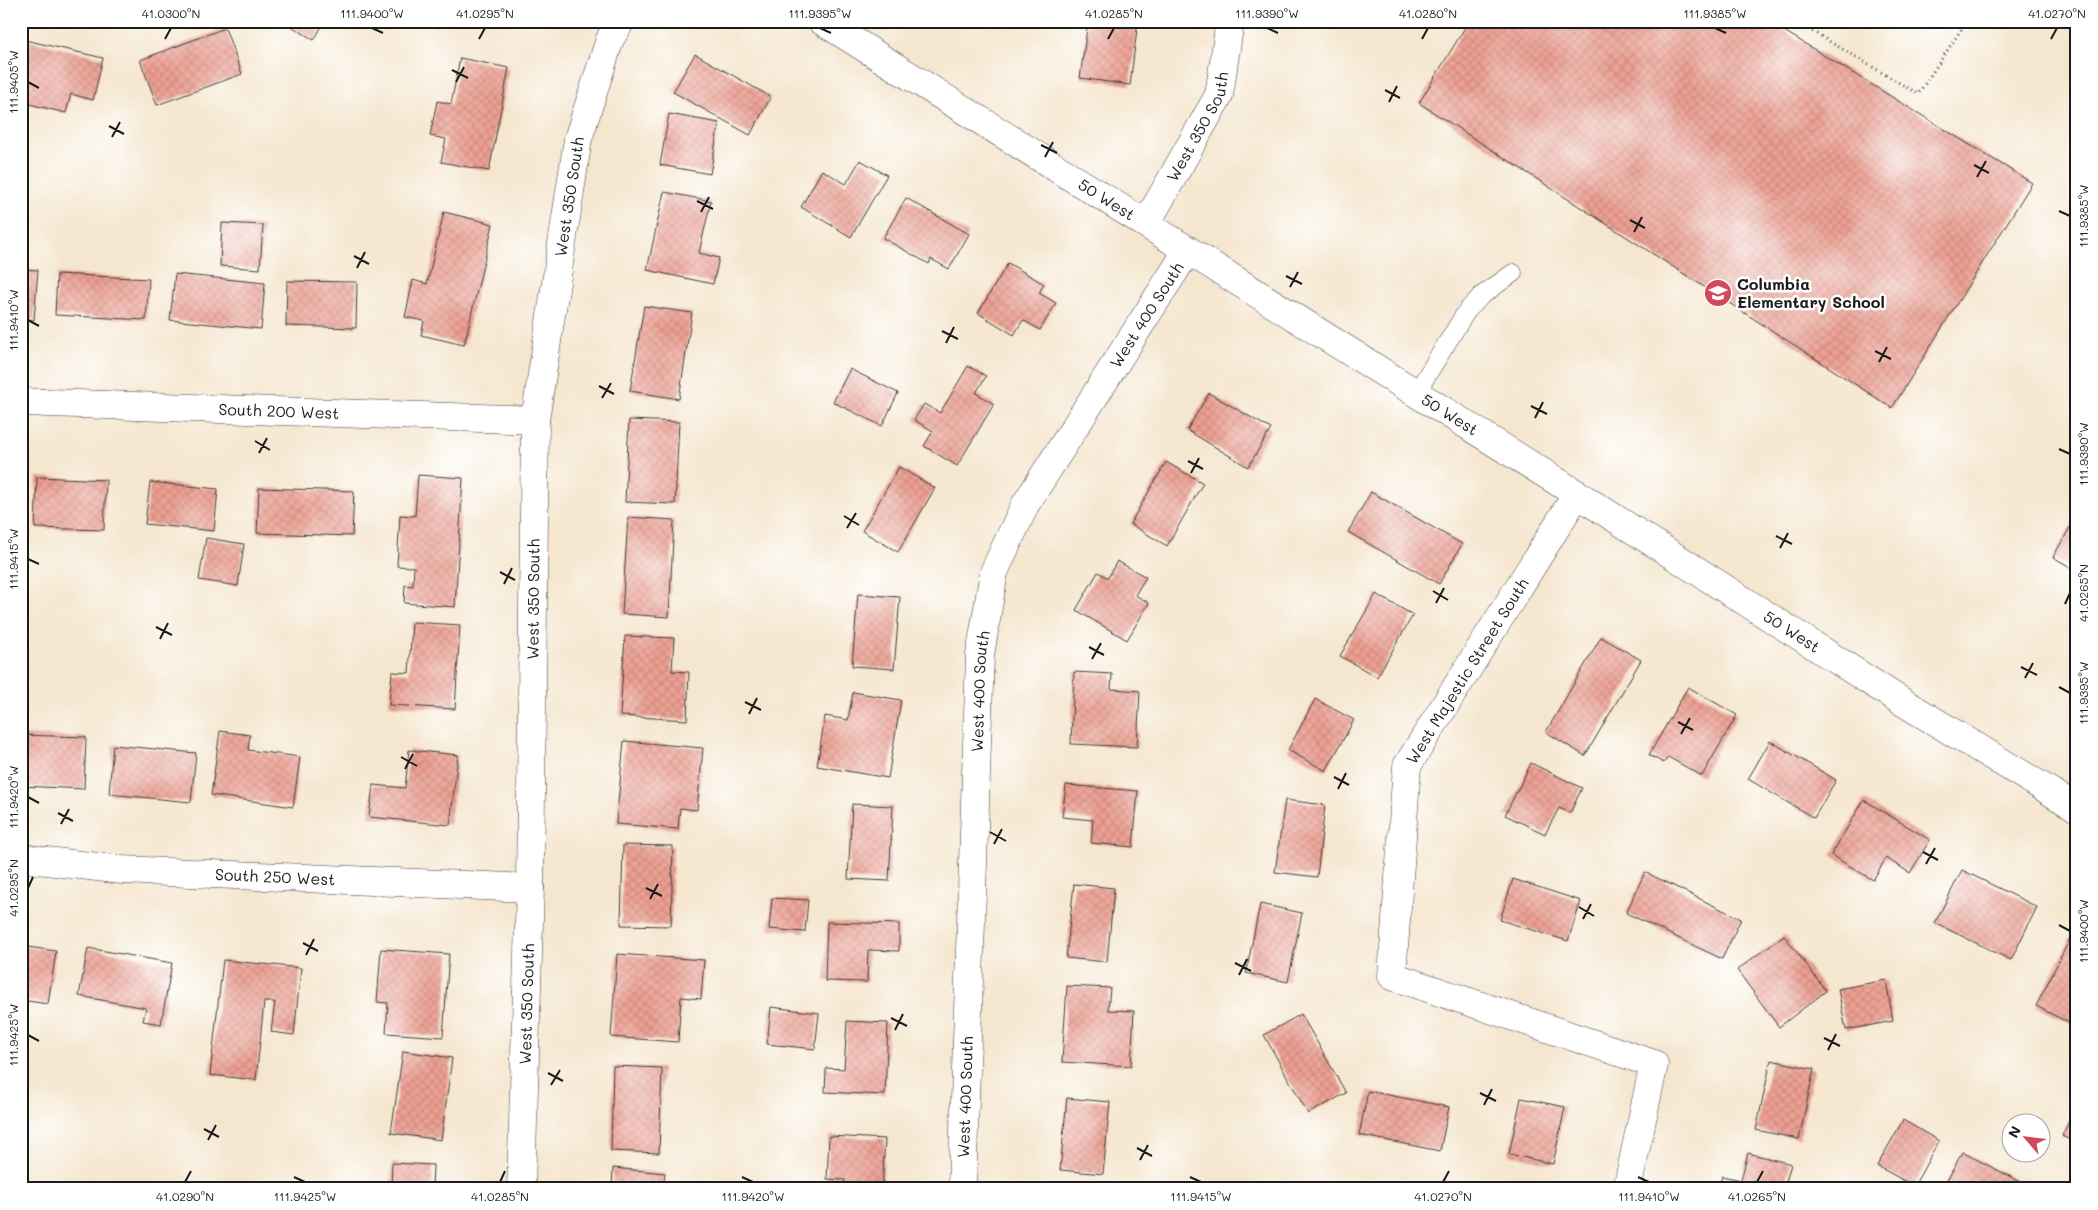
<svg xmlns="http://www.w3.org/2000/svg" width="2098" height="1210" font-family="Mali,sans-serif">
<defs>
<pattern id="building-cross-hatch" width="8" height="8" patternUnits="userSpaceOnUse" patternTransform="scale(1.25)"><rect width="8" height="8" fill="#eda093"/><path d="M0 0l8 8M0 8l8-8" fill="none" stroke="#cb897e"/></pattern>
</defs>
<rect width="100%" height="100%" fill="#fff"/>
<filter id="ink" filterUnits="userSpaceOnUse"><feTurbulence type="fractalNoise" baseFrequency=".02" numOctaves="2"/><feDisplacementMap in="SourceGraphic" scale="10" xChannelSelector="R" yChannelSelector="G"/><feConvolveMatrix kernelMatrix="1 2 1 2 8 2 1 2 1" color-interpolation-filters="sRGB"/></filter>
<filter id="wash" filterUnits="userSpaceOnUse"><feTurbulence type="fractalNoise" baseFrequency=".0096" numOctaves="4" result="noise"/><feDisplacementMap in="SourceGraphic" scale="20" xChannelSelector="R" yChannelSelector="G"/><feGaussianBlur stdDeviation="1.12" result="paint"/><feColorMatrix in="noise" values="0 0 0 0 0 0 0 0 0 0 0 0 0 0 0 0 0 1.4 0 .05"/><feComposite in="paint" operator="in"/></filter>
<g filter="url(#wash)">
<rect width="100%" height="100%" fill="#f5e6cf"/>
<g id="blocks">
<!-- building -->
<path fill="url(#building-cross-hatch)" d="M283,21H325L314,40Z
M427,21H439L436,27Z
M1088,21H1138L1130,85L1080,78Z
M1469,21H1768L2032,183L1892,408L1419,103Z
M225,28L242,74L157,105L140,60Z
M21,39L103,58L93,100L71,94L66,113L21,102Z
M695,54L771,97L750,135L673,92Z
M460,58L509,68L489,171L441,162L446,139L430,136L437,101L451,104Z
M669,114L719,123L710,174L660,165Z
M860,160L887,175L851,237L801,207L822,170L846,184Z
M664,192L711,201L699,253L719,258L713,284L647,270Z
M906,198L969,234L949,269L931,259L929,264L883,238Z
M444,212L493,224L464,345L421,335L424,321L405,317L413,280L427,284Z
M222,223L263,225L260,269L220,266Z
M1008,263L1044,284L1039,293L1056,303L1040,330L1023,320L1014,335L978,313Z
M21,269L38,270L34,320L21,319Z
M57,274L149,279L146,320L55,315Z
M175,274L265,283L261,329L170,320Z
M287,281L357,282L356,328L286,326Z
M644,306L692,313L679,399L630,391Z
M968,366L986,376L976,393L994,404L957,466L924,446L933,431L914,420L924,404L940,413Z
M850,369L898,393L882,426L833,402Z
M1209,393L1271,429L1248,467L1187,430Z
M629,420L679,422L675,504L625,502Z
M1166,462L1203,483L1167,546L1130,524Z
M899,467L935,488L898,552L862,531Z
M418,475L463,478L455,607L404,603L405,585L413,586L414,567L397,566L400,515L415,516Z
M37,477L106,480L104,530L35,528Z
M150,482L218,489L214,531L145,524Z
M259,488L354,491L352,536L257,533Z
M1371,492L1462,544L1439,584L1348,532Z
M628,517L674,520L669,617L622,614Z
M2075,519L2077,520V571L2053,557Z
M206,538L244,544L238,586L199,580Z
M1117,561L1146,577L1135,595L1149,603L1127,640L1076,610L1098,572L1108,578Z
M858,594L900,597L894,669L852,666Z
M1376,594L1413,615L1377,677L1340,656Z
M412,622L460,625L455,709L389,705L392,672L409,673Z
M625,636L674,638L672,671L689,672L687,720L620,716Z
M1601,637L1641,660L1585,756L1546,732Z
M1074,672L1112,674L1111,689L1140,691L1137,747L1071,744Z
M1688,687L1737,715L1702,776L1668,757L1664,763L1649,755Z
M853,692L901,700L888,778L817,766L825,716L848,720Z
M1315,699L1354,720L1326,771L1288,750Z
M220,731L250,735L248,750L300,757L293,807L211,795Z
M21,735L86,737L84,789L21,786Z
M624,741L703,748L697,810L680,808L678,829L616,824Z
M1770,741L1836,780L1814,818L1748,779Z
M113,745L196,753L191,802L109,794Z
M409,750L458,755L450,825L369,817L373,785L405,788Z
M1531,763L1582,788L1570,813L1559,808L1545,834L1505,815Z
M1066,785L1138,791L1133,847L1091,843L1093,820L1062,817Z
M1285,800L1325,805L1317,877L1275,872Z
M1864,800L1930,840L1910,873L1886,858L1873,880L1831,855Z
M852,804L893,806L889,881L848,879Z
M623,845L673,846L671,926L621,925Z
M1962,870L2037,907L2011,960L1935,923Z
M1645,872L1741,919L1722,959L1626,913Z
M1513,879L1581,901L1568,941L1500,920Z
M1074,884L1114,888L1107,962L1066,958Z
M772,898L808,900L805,932L769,929Z
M1260,904L1302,913L1288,982L1246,973Z
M827,922L899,924V951L868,950L867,982L825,981Z
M2074,931L2077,932V1027L2036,1006Z
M1784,935L1826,991L1779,1027L1737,970Z
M21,946L56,951L48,1004L21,1000Z
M88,948L172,963L161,1024L143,1021L146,1008L79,996Z
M381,949L449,954L443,1037L386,1033L388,1003L377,1002Z
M617,954L704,960L701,999L681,997L678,1042L611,1037Z
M223,960L301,968L294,1035L271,1032L275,1002H264L256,1080L210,1075Z
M1886,980L1893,1021L1846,1030L1838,989Z
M1067,986L1110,988L1108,1010L1134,1011L1131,1066L1062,1062Z
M771,1007L819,1013L815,1049L767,1044Z
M1301,1014L1346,1093L1308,1114L1264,1035Z
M847,1021L888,1023L885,1095L825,1092L826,1068L844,1069Z
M403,1051L452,1058L441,1140L391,1133Z
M1771,1060L1814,1069L1799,1139L1756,1130Z
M613,1066L662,1068L659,1153L611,1151Z
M1368,1091L1449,1107L1440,1151L1359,1135Z
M1067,1098L1110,1102L1103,1174L1060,1170Z
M1521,1098L1565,1107L1553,1164L1509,1154Z
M2077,1104V1143L2062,1136Z
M1903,1120L1939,1141L1914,1186L1877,1166Z
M829,1136L885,1139L882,1189H844L845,1180L827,1179Z
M1962,1152L2021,1182L2018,1189H1943Z
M1748,1153L1791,1164L1784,1189H1718L1722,1176L1741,1180Z
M392,1163L433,1165L432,1189H391Z
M613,1168L665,1173L663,1189H612Z"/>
</g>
</g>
<g filter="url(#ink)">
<use href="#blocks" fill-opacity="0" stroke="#3d3a37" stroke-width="1"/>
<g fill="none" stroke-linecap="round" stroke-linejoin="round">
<defs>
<path id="lane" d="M1416,393L1466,312L1481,296L1513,273"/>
<g id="street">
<path id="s1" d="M1146,224L1219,95L1230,21"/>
<path id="s2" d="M21,402L535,420"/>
<path d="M1577,494L1407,766L1392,976L1654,1064L1627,1189"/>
<path id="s3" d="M21,858L123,870L530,888"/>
<path id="s4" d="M521,1189L530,888L535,420L578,139L610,39L621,21"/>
<path id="s5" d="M962,1189L980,655L994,572L1025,505L1188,250"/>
</g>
<g id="secondary">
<path id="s6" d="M822,21L1577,494L1893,696L2077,808"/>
</g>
</defs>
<!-- lane casing -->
<use href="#lane" stroke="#3d3a37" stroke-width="19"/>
<!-- street casing -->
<use href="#street" stroke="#3d3a37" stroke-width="29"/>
<!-- secondary casing -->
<use href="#secondary" stroke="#3d3a37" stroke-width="29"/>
<!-- path -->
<path stroke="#3d3a37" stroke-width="3" stroke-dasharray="1 4" stroke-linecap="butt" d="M1795,21L1918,94L1967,21"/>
<!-- lane -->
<use href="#lane" stroke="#fff" stroke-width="18"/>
<!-- street -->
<use href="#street" stroke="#fff" stroke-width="28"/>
<!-- secondary -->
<use href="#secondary" stroke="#fff" stroke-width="28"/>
</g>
</g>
<!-- ticks -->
<path fill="none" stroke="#1c1c1c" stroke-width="2" d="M372,28L383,33M820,28L831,33M1267,28L1278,33M1715,28L1726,33M165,39L171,28M479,39L485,28M1108,39L1114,28M1422,39L1428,28M2051,39L2057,28M452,70L468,78M28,82L39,88M456,82L464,67M1385,90L1400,98M1389,102L1397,86M109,126L124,134M112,137L120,122M1041,145L1057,153M1045,157L1053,142M1974,165L1989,173M1977,177L1986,161M697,201L713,209M2059,211L2070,216M701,212L709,197M1630,220L1645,228M1634,232L1642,217M354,256L369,264M357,268L365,252M1286,276L1302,284M1290,287L1298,272M28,320L39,326M942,331L958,339M946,343L954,327M1875,351L1891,359M1879,362L1887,347M599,386L614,394M602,398L611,383M1531,406L1547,414M1535,418L1543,402M255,441L270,450M2059,449L2070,454M259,453L267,438M1188,461L1203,469M1191,473L1199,458M844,516L859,525M847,528L856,513M1776,536L1792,544M1780,548L1788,533M28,559L39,564M500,572L515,580M504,584L512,568M1433,591L1448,600M1436,603L1444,588M2065,604L2070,593M156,627L172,635M160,639L168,623M1089,647L1104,655M1092,659L1101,643M2021,667L2037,675M2025,678L2033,663M2059,687L2070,693M745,702L761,710M749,714L757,698M1678,722L1693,730M1681,734L1690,718M401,757L417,766M405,769L413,754M1334,777L1349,785M1338,789L1346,773M28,797L39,803M58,813L73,821M61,824L69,809M990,832L1006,841M994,844L1002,829M1923,852L1938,860M1926,864L1935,848M28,888L33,877M646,888L662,896M650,899L658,884M1579,907L1594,916M1583,919L1591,904M2059,925L2070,931M303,943L318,951M306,955L314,939M1235,963L1251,971M1239,975L1247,959M891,1018L907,1026M895,1030L903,1014M28,1035L39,1041M1824,1038L1840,1046M1828,1050L1836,1034M548,1073L563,1081M551,1085L560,1070M1480,1093L1496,1101M1484,1105L1492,1089M204,1129L219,1137M208,1140L216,1125M1137,1148L1152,1156M1140,1160L1148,1145M294,1177L305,1182M742,1177L753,1182M1190,1177L1201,1182M1638,1177L1649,1182M185,1182L191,1171M500,1182L505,1171M1443,1182L1449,1171M1757,1182L1763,1171"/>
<!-- icons -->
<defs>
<symbol id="school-disc" viewBox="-11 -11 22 22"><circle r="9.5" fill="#d1495b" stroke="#fff"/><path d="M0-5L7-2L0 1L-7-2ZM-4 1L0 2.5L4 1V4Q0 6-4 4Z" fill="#fff"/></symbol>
</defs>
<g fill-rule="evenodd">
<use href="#school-disc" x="1702" y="277" width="32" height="32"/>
</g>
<g text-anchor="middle" stroke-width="5" stroke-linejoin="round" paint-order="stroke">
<!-- street labels -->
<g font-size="16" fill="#1c1c1c" stroke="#fff">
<text dy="6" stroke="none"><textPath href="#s1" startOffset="111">West 350 South</textPath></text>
<text dy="6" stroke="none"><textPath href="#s4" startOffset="995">West 350 South</textPath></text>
<text dy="6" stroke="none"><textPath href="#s6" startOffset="336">50 West</textPath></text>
<text dy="6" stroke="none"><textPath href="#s5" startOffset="918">West 400 South</textPath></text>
<text dy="6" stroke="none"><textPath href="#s2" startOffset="258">South 200 West</textPath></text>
<text dy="6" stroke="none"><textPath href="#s6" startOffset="741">50 West</textPath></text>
<text dy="6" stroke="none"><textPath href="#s4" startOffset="590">West 350 South</textPath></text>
<text dy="6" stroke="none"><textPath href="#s6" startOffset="1146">50 West</textPath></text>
<text transform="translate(1467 671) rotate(-58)" y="6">West Majestic Street South</text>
<text dy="6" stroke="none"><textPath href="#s5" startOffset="498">West 400 South</textPath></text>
<text dy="6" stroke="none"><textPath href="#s3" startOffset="255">South 250 West</textPath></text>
<text dy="6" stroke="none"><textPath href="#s4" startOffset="185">West 350 South</textPath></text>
<text dy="6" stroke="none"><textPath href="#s5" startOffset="92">West 400 South</textPath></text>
</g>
<!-- poi labels -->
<g font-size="16" font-weight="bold" fill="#1c1c1c" stroke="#fff" text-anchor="start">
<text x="1737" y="290">Columbia<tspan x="1737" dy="18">Elementary School</tspan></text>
</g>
</g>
<!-- margin -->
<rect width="2098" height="1210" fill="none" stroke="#fff" stroke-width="55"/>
<!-- north arrow -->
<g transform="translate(2026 1138) rotate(298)"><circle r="24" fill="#ffffff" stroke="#a4a4a4"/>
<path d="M0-4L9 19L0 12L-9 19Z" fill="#d1495b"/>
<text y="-8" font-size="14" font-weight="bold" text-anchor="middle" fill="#1c1c1c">N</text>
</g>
<rect x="28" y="28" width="2042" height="1154" fill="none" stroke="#1c1c1c" stroke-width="2"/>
<g font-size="12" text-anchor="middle" fill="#1c1c1c">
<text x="171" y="18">41.0300°N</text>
<text x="372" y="18">111.9400°W</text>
<text x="485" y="18">41.0295°N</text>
<text x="820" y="18">111.9395°W</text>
<text x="1114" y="18">41.0285°N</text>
<text x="1267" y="18">111.9390°W</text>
<text x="1428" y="18">41.0280°N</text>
<text x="1715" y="18">111.9385°W</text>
<text x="2057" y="18">41.0270°N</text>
<text transform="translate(14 82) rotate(-90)" y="4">111.9405°W</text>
<text transform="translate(2084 216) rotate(-90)" y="4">111.9385°W</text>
<text transform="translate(14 320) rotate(-90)" y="4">111.9410°W</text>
<text transform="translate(2084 454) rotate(-90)" y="4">111.9390°W</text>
<text transform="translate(14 559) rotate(-90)" y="4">111.9415°W</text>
<text transform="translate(2084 593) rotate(-90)" y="4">41.0265°N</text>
<text transform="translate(2084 693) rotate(-90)" y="4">111.9395°W</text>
<text transform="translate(14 797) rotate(-90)" y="4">111.9420°W</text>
<text transform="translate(14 888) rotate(-90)" y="4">41.0295°N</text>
<text transform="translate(2084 931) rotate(-90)" y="4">111.9400°W</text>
<text transform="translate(14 1035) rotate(-90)" y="4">111.9425°W</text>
<text x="185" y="1201">41.0290°N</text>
<text x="305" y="1201">111.9425°W</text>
<text x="500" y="1201">41.0285°N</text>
<text x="753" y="1201">111.9420°W</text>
<text x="1201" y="1201">111.9415°W</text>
<text x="1443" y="1201">41.0270°N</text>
<text x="1649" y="1201">111.9410°W</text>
<text x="1757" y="1201">41.0265°N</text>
</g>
</svg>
